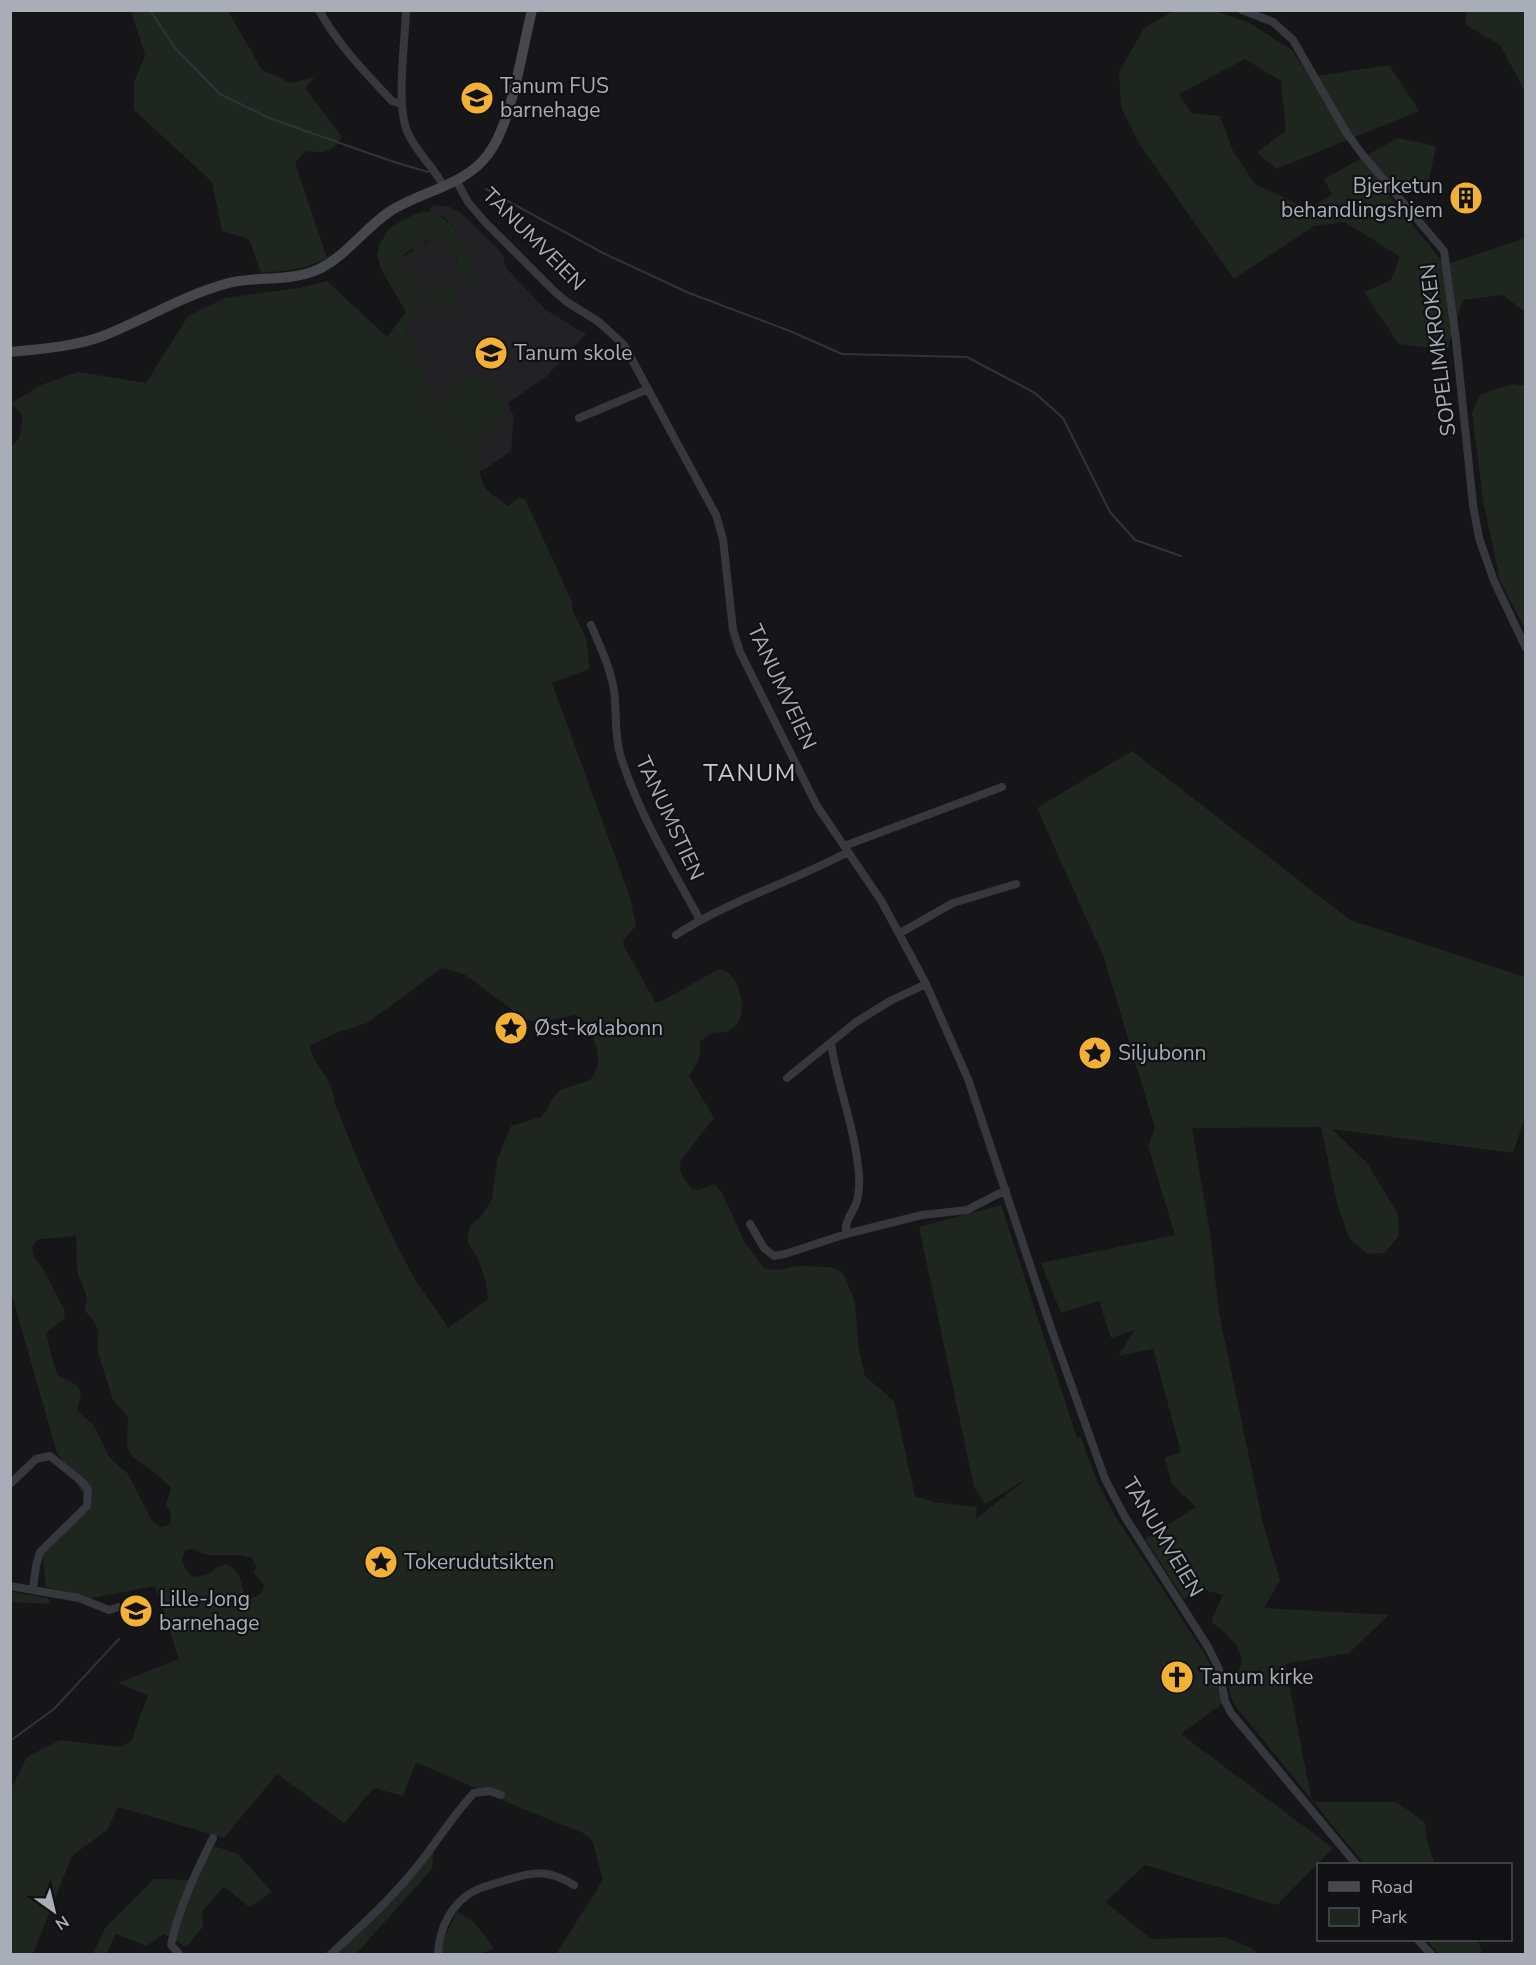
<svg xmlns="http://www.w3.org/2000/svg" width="1536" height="1965" font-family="'Nunito Sans',sans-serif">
<rect width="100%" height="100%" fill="#161618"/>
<!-- built -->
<path fill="#222225" d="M432,205L450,207L460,212L498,249L503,255L506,268L546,310L586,334L546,377L508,403L514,417L511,451L481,472L476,456L432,408L428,396L429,385L404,328L422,307L416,289L420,283L411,271L393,267V262L426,243L431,236L438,234L448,240L460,269L478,275L456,231L445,218L429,211Z"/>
<!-- green -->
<path fill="#1e261f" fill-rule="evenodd" d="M1175,10L1215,11L1248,22L1292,50L1310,77L1389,65L1419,111L1276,169L1257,152L1286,131L1281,81L1245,59L1179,94L1191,113L1220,116L1233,151L1255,184L1308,209L1332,195L1324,179L1398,138L1436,146L1427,190L1386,192L1445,265L1525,238V312L1503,295L1463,300L1447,350L1399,344L1364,292L1391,280L1400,257L1345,222L1314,226L1234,279L1140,145L1121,107L1119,72L1144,28Z
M131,11H228L262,70L291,83L315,77L305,88L342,137C331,154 324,153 306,151L295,163L327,258C305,270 284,271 261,273L249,239L222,231L212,182L134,110V83L145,55Z
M1466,11H1525V91L1500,45L1466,25Z
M429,211C458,222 465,248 478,275V279L473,285H470C455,268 458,246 438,234L431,236L419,249H412L393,262L394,267C409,266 411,271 420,283L416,289L422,307L404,328L429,385L428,396L432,408L476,456C481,467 479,472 482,481C486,493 499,499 508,506L519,498L525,499L572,602C572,616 577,617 582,629C588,641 589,656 589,669L552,683L630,897L636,926L623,940L624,946L655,1002H660L719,969C728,970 735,979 738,987C744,1003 745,1025 726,1032C722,1033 716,1032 712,1033C708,1035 704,1039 700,1041C702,1056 697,1064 689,1076L714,1118L681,1160C678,1173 684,1179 692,1189L699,1190L714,1184L722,1193L745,1243L765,1269L778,1270L797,1266L830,1267L840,1271L844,1276L855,1302L858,1344L865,1376L894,1401L915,1496L934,1502L977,1507L976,1519L1026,1479L985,1504L974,1487L919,1227L1001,1205L1077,1438L1080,1436L1097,1481L1114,1514L1208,1659L1223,1703L1181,1734L1333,1848L1277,1905L1145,1865L1105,1902L1151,1939L1225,1937L1251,1948L1259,1954H556L603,1880L592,1840L583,1833L523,1809L416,1762L403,1796L374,1788L344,1823L277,1774L224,1838L118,1807L107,1830L72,1856L33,1954H11V1789L27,1757L60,1740L120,1747L131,1741L148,1695L118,1683L179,1659L155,1586L92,1598L46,1587L42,1549L89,1503L57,1453L11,1292L10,448L19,438L23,416L11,403L41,385L78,372L146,383L188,316L225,298L299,288L327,281L387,337L406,312L382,271L377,255L379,246L389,228L415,214ZM442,968L464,974L526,1020L541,1022L575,1015C590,1020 598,1047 598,1062C598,1068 594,1075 590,1080L560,1090L551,1101L548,1109L541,1117L511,1126L497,1160L492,1199L482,1215L471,1225L468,1232V1243L478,1259L486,1282L488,1299L448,1328C438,1309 422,1293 412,1274C382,1218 357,1160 334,1101C334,1079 315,1068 310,1048L313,1044L339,1032L367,1023ZM76,1235C77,1246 76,1258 77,1269C79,1285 92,1293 84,1310L93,1320L99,1332L97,1344L99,1356L113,1400L128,1417L127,1447L133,1458L149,1468L171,1487L166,1505L171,1514L170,1525L160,1527L153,1522L128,1474L109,1457L93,1424L77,1411L81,1393L78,1386L58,1375L52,1358L46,1333L64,1319L65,1311L43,1269L34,1257L32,1247L37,1240C50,1237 63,1239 76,1235ZM194,1549C212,1562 230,1550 252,1558L256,1567L254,1573L264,1586L261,1594L253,1598C236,1595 248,1573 226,1564L216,1568L209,1574L193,1577L186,1570L182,1559L185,1550Z
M447,281L461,295L448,314L439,304L435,295L433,300L424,299V289L436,290L443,282Z
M475,370L496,392L508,417L471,449L434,407Z
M1513,384L1525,386V629L1500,581L1483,500L1472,413L1481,394Z
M1132,751L1350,920L1525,977V1117L1513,1153L1332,1129L1367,1163L1398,1214L1399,1236L1384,1253L1367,1254L1349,1238L1337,1203L1321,1127L1192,1128L1210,1233L1219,1313L1263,1524L1280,1580L1264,1608L1389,1615L1349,1653L1285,1664L1312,1802H1397L1425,1823L1427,1842L1435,1864H1364L1233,1703L1229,1687C1236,1674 1248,1661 1237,1649L1238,1646L1222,1630L1211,1622L1223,1595L1200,1589L1184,1599L1145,1539L1196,1507L1172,1484L1165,1458L1181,1452L1153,1349L1118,1356L1135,1330L1111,1338L1099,1301L1061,1313L1041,1263L1175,1235L1148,1146L1155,1128L1104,958L1037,808Z
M11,1592L48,1598L51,1604L11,1602Z
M214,1846L238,1854L272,1892L249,1907L224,1887L202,1911L203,1927L186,1947L164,1934L146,1946L116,1934L106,1954H93L105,1928L154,1879L195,1880Z
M434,1848L432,1869L356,1954H336L402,1886Z
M457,1912L473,1921L494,1948L481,1954H441L444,1939Z
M1426,1940H1478L1482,1954H1439Z"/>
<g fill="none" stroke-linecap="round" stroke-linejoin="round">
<!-- stream -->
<path stroke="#2c353c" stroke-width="2" d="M150,10L175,48L220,94L269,118L391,161L428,172
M486,189L603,253L689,293L790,331L842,354L967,357L1035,393L1063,418L1110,512L1135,540L1181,556
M10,1741L54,1709L119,1639"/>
<!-- street -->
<path stroke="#37383d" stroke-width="8" d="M319,10C338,45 365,72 392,101L401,104
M406,10C405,43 396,103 407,131C415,151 433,166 443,185
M1242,10L1273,22L1293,40L1346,132L1362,154L1444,251L1456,340L1473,505L1479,538L1494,581L1526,648
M456,180L468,202L484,221L554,291L567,302L599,322L624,345L716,515L723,539L733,630L740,652L817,806L882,902L926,984L968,1079L1052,1331L1105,1479L1125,1517L1208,1647L1219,1669L1225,1701L1231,1713L1356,1864
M579,418L648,389
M591,625C600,646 610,667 614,690C617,711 614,733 620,754C638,813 671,866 700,920
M844,846L1002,787
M900,933L953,903L1016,884
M676,935C730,900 792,882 848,852
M831,1043C837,1085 854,1124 858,1166C860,1179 860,1197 854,1208C849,1218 845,1222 846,1234
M787,1078L856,1022L890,1001L926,984
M750,1224L764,1248L774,1256L785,1254L846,1234L922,1215L967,1210L1006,1190
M10,1484L36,1459L50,1456L81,1481L88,1489L87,1506L40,1552L36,1566L33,1589
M10,1586L79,1598L109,1610L119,1607
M1418,1940L1431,1954
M179,1954L171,1945C179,1907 196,1872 213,1838
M331,1954C360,1927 390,1900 415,1869C436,1844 452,1816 474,1793L490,1791L501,1795
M438,1954C439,1929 451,1902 476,1890C485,1886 494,1884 503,1881C532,1872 547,1868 574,1885"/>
<!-- secondary -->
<path stroke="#45474d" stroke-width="10" d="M10,352C40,349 71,347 100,337C142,321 182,296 225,284C256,275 289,283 319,269C346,256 364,229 389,212C421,191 466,186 489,153C512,122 522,50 532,10"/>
</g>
<!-- icons -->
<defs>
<symbol id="school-disc" viewBox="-11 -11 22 22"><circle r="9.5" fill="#f2b134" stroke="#111113"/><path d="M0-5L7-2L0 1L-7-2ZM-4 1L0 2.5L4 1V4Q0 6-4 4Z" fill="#111"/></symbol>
<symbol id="building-disc" viewBox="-11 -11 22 22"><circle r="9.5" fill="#f2b134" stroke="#111113"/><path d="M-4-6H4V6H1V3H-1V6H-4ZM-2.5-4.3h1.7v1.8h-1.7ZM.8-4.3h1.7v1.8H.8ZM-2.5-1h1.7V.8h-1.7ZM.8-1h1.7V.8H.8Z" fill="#111"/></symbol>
<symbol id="sight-disc" viewBox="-11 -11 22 22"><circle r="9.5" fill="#f2b134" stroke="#111113"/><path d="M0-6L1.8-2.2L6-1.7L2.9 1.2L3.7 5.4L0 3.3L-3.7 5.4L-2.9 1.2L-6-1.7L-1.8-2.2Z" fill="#111"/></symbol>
<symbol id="church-disc" viewBox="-11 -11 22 22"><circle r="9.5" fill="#f2b134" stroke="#111113"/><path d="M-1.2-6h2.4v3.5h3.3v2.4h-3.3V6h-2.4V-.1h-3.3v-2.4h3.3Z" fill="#111"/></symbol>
</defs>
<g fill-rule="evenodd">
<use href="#school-disc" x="458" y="79" width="38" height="38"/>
<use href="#building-disc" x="1447" y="179" width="38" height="38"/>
<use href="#school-disc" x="472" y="334" width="38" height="38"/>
<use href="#sight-disc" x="492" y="1009" width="38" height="38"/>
<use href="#sight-disc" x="1076" y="1034" width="38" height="38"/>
<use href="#sight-disc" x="362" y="1543" width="38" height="38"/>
<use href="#school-disc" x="117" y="1592" width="38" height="38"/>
<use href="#church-disc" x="1158" y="1658" width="38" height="38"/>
</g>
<g text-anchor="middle" stroke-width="4.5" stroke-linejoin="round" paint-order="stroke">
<!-- poi labels -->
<g font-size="21" fill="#a8adb8" stroke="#111113" text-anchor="start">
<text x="500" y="93">Tanum FUS<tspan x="500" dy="24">barnehage</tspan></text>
<text x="1443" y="193" text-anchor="end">Bjerketun<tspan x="1443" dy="24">behandlingshjem</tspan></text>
<text x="514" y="360">Tanum skole</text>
<text x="534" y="1035">Øst-kølabonn</text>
<text x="1118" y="1060">Siljubonn</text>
<text x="404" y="1569">Tokerudutsikten</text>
<text x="159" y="1606">Lille-Jong<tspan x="159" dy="24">barnehage</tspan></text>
<text x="1200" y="1684">Tanum kirke</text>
</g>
<!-- street labels -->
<g font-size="21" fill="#a8adb8" stroke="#111113">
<text transform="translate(534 239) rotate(45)" y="7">TANUMVEIEN</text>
<text transform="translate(1438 350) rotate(-97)" y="7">SOPELIMKROKEN</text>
<text transform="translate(782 687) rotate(65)" y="7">TANUMVEIEN</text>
<text transform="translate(670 818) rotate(65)" y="7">TANUMSTIEN</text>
<text transform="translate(1163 1537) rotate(59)" y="7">TANUMVEIEN</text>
</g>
<!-- quarter labels -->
<g font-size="24" letter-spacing="1.5" fill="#c9ccd4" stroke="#111113">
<text x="750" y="781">TANUM</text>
</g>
</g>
<!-- border -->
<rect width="1536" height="1965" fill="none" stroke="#a8adb8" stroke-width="24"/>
<!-- legend -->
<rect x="1317" y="1863" width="195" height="78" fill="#111113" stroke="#4d4f55" stroke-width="1.5"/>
<rect x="1329" y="1882" width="30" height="9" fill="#45474d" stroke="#4d4f55" stroke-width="1.5"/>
<text x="1371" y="1893" font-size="18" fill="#a8adb8">Road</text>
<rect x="1329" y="1908" width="30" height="18" fill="#1e261f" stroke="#4d4f55" stroke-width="1.5"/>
<text x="1371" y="1923" font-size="18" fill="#a8adb8">Park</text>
<!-- north arrow -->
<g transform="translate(54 1911) rotate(146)" stroke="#111113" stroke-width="4.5" paint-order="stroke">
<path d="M0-4.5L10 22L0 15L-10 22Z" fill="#a8adb8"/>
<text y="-9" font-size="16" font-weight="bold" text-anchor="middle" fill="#a8adb8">N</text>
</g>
</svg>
